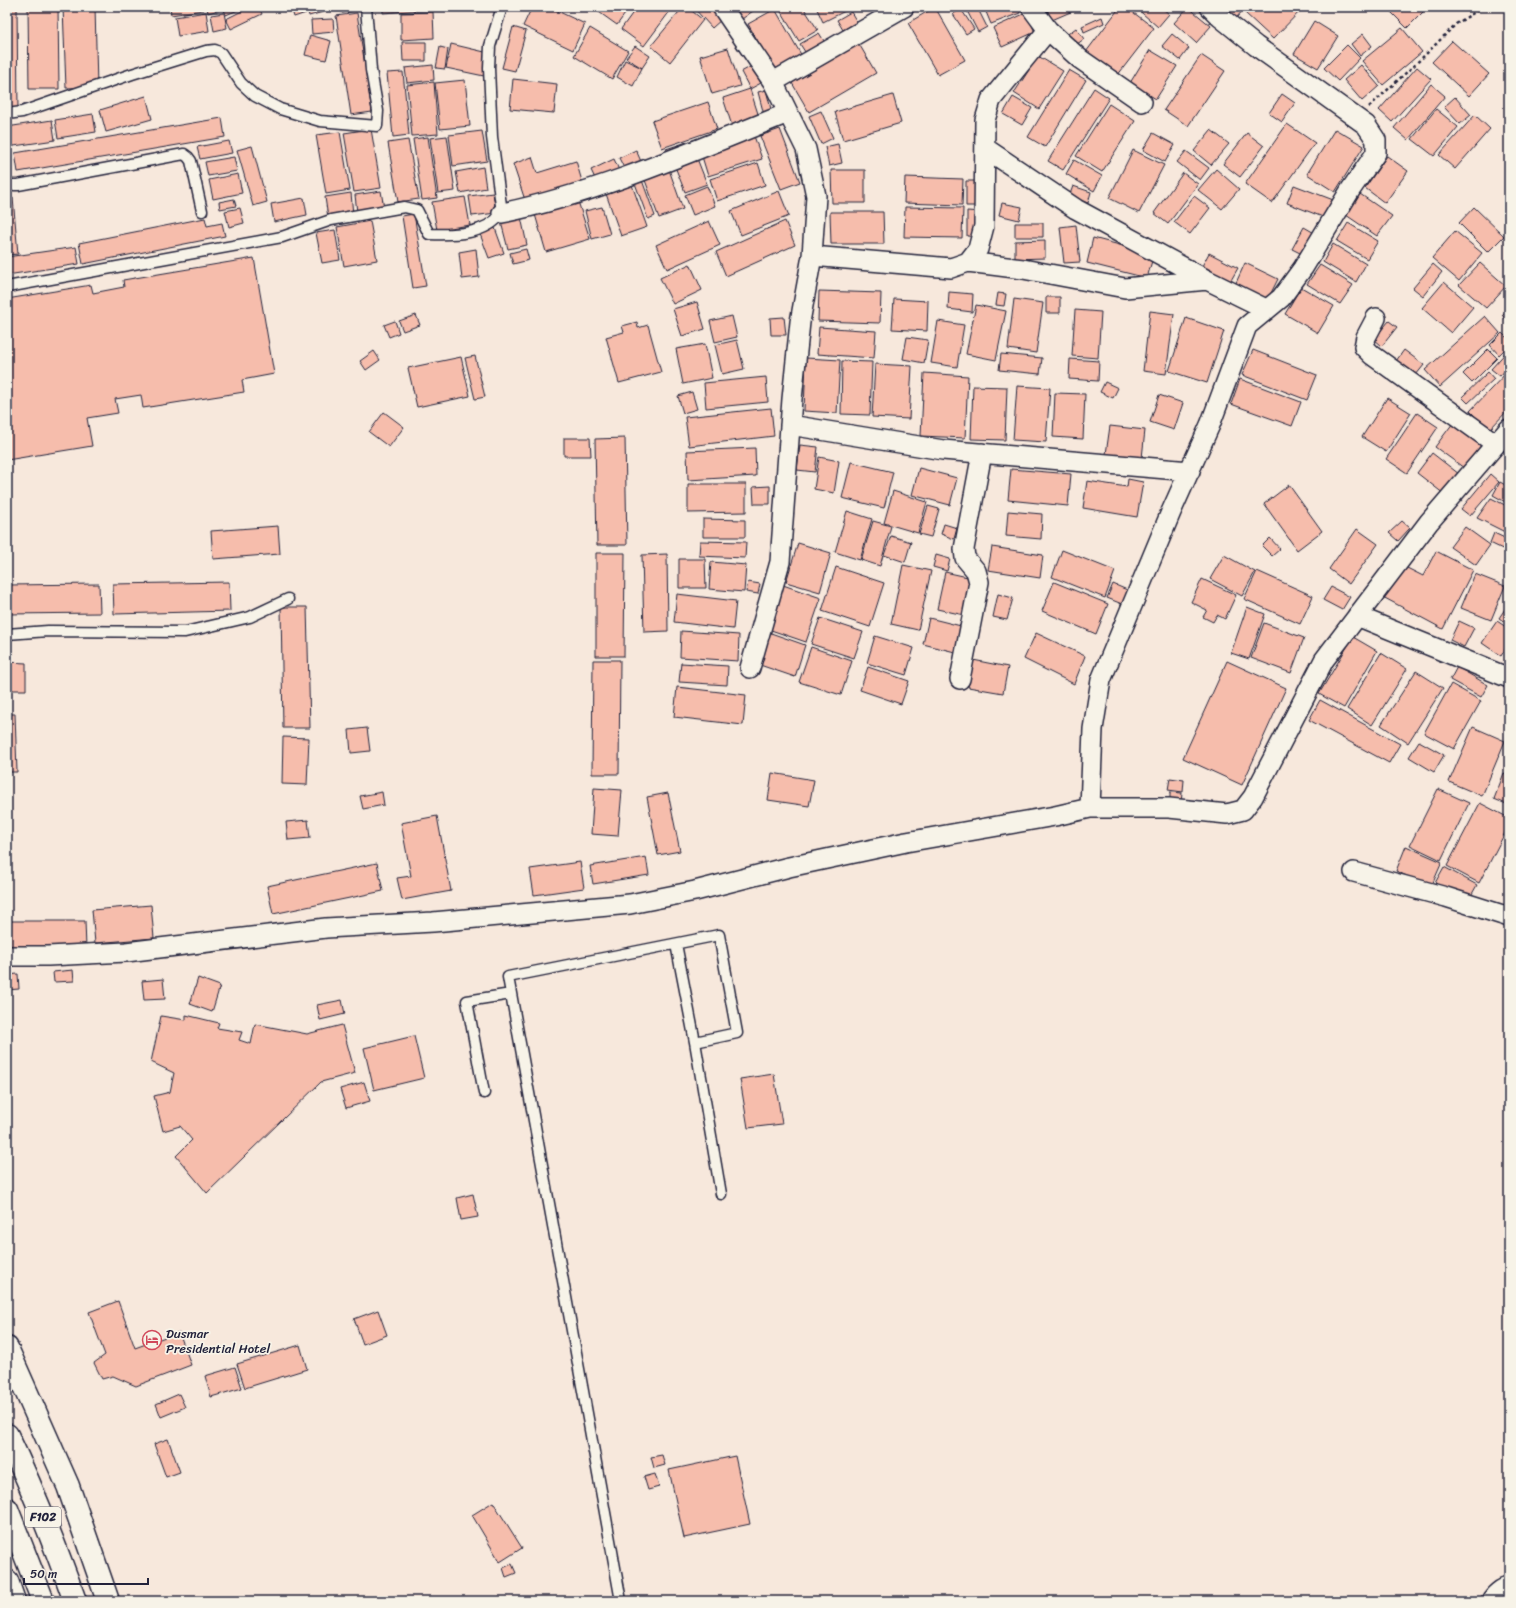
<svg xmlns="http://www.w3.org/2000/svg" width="1516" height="1608" font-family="Sriracha,sans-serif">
<rect width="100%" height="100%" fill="#f7e8dc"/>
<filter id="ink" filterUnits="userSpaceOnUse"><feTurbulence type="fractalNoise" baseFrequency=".025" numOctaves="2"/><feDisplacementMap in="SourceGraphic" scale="8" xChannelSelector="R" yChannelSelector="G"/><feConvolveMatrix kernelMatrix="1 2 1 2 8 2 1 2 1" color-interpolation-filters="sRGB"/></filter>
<g filter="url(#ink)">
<!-- building -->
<path fill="#f6bdac" stroke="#22223b" d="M7,7H17L18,112H7Z
M28,7H58L59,89H29Z
M63,7H95L97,87L66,88Z
M170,7H202L203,10L171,15Z
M207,7H218L219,10L208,13Z
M223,7H237L238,10L226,15Z
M250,7H259L262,14L231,29L226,19Z
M291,7H304L306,13L294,17Z
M307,7H329L330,10L309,16Z
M342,7H361L362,10L342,13Z
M383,7H432L433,9L383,13Z
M532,7H549L585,24L573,50L523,26Z
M598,7H630L617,25L596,10Z
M637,7H673L644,46L621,29Z
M683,7H687L703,20L670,62L651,46Z
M693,7H711L722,19L712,28Z
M739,7H756L757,8L742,19L735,10Z
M778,7H803L818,30L799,41Z
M816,7H846L847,10L823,22Z
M935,7L965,60L938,75L908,23Z
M965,7H977L987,27L978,32Z
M984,7H1017L1020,13L991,24Z
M1046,7H1082L1052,20Z
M1120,7H1126L1154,28L1117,76L1086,52Z
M1135,7H1161L1169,14L1158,27Z
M1188,7L1211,26L1196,43L1174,23Z
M1224,7H1246L1236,18Z
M1250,7H1304L1273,39L1245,13Z
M1386,7H1426L1427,8L1407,28Z
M775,9L803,58L776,73L748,24Z
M961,9L974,29L966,34L953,14Z
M206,12L209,31L178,36L175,17Z
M433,12L434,38L401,40V13Z
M851,12L857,22L843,30L837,20Z
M224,13L227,28L214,31L211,15Z
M357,13L372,112L351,115L336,16Z
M1026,13L1035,32L1002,47L993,28Z
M1102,17L1104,23L1084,32L1082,26Z
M333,19L334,32L312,34L311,20Z
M1314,21L1338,36L1318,68L1294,54Z
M513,27L526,31L515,71L502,68Z
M590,28L628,51L612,79L574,56Z
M1076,28L1084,39L1073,47L1065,36Z
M1402,28L1422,52L1383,85L1362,61Z
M819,33L826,44L807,55L800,44Z
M1172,34L1189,48L1180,60L1162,46Z
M1363,34L1372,46L1360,56L1351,44Z
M310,35L331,41L326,60L305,55Z
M1452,41L1489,74L1469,96L1432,62Z
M402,42H426V61H403Z
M451,44L489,53L484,76L446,68Z
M859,44L876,73L809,112L792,83Z
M1347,45L1360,58L1338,81L1324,68Z
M635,46L650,56L642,68L626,58Z
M440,47L448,49L445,69L436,68Z
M728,48L740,86L712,94L700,56Z
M1150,50L1177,66L1156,99L1130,83Z
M1201,55L1225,71L1188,126L1164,110Z
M1038,56L1063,71L1039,109L1014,93Z
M625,60L642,68L633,86L617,77Z
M433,65L434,80L407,83L405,68Z
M1361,65L1379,86L1362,101L1344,80Z
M752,66L761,83L750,89L741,72Z
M1417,67L1431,79L1392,122L1379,110Z
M1069,70L1086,80L1045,147L1028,137Z
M403,72L409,135L393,137L387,73Z
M513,79L557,84L554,113L510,109Z
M465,80L470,126L440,129L435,83Z
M434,82L438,134L412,136L407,85Z
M1431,84L1445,96L1408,140L1394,128Z
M1094,88L1109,98L1063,170L1048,161Z
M750,89L761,123L734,132L723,98Z
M766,90L772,113L764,115L758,92Z
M1282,94L1295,103L1282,122L1269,113Z
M893,95L901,123L843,140L835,112Z
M146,96L152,119L106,132L100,110Z
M1013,97L1032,108L1022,125L1003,114Z
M1455,97L1471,115L1460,124L1444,107Z
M708,102L717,129L662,148L652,121Z
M1109,104L1135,121L1102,172L1076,156Z
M1436,109L1458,127L1434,156L1412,139Z
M821,111L833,138L821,144L809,116Z
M93,114L96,132L58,138L55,120Z
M1475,115L1490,129L1455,169L1439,155Z
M222,118L225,137L18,172L15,153Z
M52,120L55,140L7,147V127Z
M1287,124L1315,143L1272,203L1245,184Z
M371,129L381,188L354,192L344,133Z
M780,129L800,182L781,189L760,136Z
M1335,129L1364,146L1335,192L1307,174Z
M1211,130L1229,144L1211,165L1194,151Z
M482,131L487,161L453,166L449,135Z
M340,132L350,190L326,194L316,135Z
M753,133L762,159L708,176L700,150Z
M1153,133L1175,145L1165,162L1143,150Z
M1247,133L1264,146L1240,177L1223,164Z
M447,136L455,191L438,193L430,138Z
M428,137L437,198L422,200L413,139Z
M699,138L703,147L670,159L666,149Z
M408,140L419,199L398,202L388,143Z
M229,141L232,153L200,159L197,147Z
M838,144L842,163L829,166L825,147Z
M252,146L267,202L253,206L237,150Z
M636,150L643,166L627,174L619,158Z
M1133,150L1164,165L1139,213L1109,198Z
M1186,151L1209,168L1200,180L1177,162Z
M696,156L707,184L685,192L674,164Z
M1387,156L1408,171L1385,203L1365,188Z
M234,157L237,171L208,176L205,162Z
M532,157L537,173L576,161L584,188L527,206L513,164Z
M614,159L622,177L599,187L591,170Z
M1074,160L1102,176L1094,191L1066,174Z
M758,163L765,185L717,201L710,179Z
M667,164L683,209L659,218L642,172Z
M483,167L486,188L460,193L456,172Z
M1216,169L1239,189L1222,209L1198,190Z
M831,170H865V203H832Z
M639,172L655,216L648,219L632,175Z
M1183,173L1198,184L1168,224L1154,213Z
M238,174L242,193L213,199L209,180Z
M905,177L963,179L962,205L904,203Z
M966,181H980V206H966Z
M631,182L647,227L621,236L605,191Z
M1294,185L1336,201L1328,219L1287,203Z
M707,186L715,206L693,215L685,195Z
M1073,186L1091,192L1088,203L1069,197Z
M381,191L384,208L357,212L355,195Z
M779,191L789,216L741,235L731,211Z
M351,193L353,215L328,218L325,197Z
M493,193L496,213L472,216L469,196Z
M1360,194L1392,216L1377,236L1346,215Z
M1194,196L1210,208L1190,234L1174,222Z
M465,197L470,225L437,230L432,202Z
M13,198L18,254L7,255V199Z
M304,198L307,215L274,222L271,204Z
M577,198L590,239L546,252L534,211Z
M234,199L236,206L220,209L219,202Z
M1002,203L1022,207L1019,220L999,215Z
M602,207L610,234L592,239L585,211Z
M905,207L963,208L962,238L904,237Z
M1474,207L1504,236L1488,252L1459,223Z
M240,208L244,223L229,227L225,211Z
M967,211L981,212V237L967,236Z
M830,212H883L884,244H831Z
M414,214L426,286L413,288L402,216Z
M521,217L527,245L508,249L501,222Z
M205,218L207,226L222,223L225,236L83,264L79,243Z
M370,221L377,260L344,266L337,227Z
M709,221L720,245L667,269L656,245Z
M785,221L795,245L726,276L716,252Z
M1015,223H1043V237H1015Z
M1348,223L1378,241L1367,259L1337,241Z
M1076,225L1080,262L1064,263L1060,227Z
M1304,227L1318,235L1306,256L1292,249Z
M495,228L504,253L489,258L480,234Z
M335,230L340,260L322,263L316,233Z
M1455,231L1482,253L1459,281L1432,258Z
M1093,238L1154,254L1147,278L1087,263Z
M1045,240V258L1015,259V241Z
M1333,244L1366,264L1356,282L1323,262Z
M76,247L79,264L7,275V257Z
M476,249L479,277L462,279L459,252Z
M526,249L529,260L513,264L510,253Z
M1209,253L1238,268L1230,282L1202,266Z
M254,258L274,374L242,380L244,392L143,408L141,395L115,399L118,413L87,418L92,446L7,460V425L9,424L7,413V299L91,285L93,293L124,287L123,280Z
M1245,263L1278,279L1267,301L1235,285Z
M1480,263L1506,286L1486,308L1459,285Z
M690,264L702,290L673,304L660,278Z
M1433,264L1442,272L1423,296L1413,288Z
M1320,265L1353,285L1340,304L1307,284Z
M1444,282L1473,307L1451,333L1422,308Z
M1301,287L1334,306L1318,333L1285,314Z
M819,291L881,293L880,323L818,321Z
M949,292L973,294L972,312L948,309Z
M998,293L1006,294L1004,306L996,305Z
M1046,297H1060V313H1046Z
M894,299L928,301L927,331L892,329Z
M1014,299L1043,303L1036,353L1008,349Z
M697,302L705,329L682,336L673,309Z
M976,305L1006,311L996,360L966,354Z
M1509,309V323L1502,315Z
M1075,310L1101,312L1098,358L1072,356Z
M1150,311L1174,314L1166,374L1143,371Z
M416,315L420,325L403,331L399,321Z
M732,316L737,337L715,342L710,321Z
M1485,316L1500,333L1440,387L1425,370Z
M784,317L786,335H771L770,318Z
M1186,318L1224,331L1207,383L1169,371Z
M395,321L399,333L389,337L384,325Z
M938,321L964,325L957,367L931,363Z
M1389,321L1397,327L1382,346L1374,339Z
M637,322L638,328L648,325L661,372L619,383L606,337L624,332L622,326Z
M819,327L876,331L874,358L817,354Z
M1502,333L1509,340V345L1499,355L1490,345Z
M907,337L928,340L924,363L903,359Z
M737,340L744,369L722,374L715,345Z
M705,344L712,378L683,384L676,349Z
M1488,349L1497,358L1472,383L1463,374Z
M1509,349V366L1500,376L1491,369Z
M1253,350L1317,375L1307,400L1242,375Z
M1404,350L1424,365L1416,375L1396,361Z
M374,351L380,360L366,370L360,361Z
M1001,354L1042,358L1040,374L999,370Z
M475,356L485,397L475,399L465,358Z
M461,357L470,396L417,407L408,368Z
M806,358L840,360L837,413L804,411Z
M1070,359L1099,361L1098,381L1069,379Z
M842,361L872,362L870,415L841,414Z
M875,364L912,366L909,419L872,417Z
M1509,370V409L1489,430L1470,411Z
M1488,372L1494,379L1468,403L1462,397Z
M924,373L968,376L965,438L921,436Z
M766,377L768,402L706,408L704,383Z
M1240,379L1301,402L1292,426L1231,404Z
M1105,382L1118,388L1113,398L1100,392Z
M973,386L1007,387L1005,440L971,439Z
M1017,386L1050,388L1046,442L1013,440Z
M692,392L697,409L683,413L678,396Z
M1055,393L1085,394L1083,439L1053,437Z
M1159,395L1183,403L1174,430L1150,422Z
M1387,398L1411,413L1386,452L1362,437Z
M771,408L774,436L689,446L685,417Z
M384,412L404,427L389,447L369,432Z
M1417,413L1438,427L1407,473L1386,459Z
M1453,423L1482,444L1464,468L1435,447Z
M1110,426L1145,430L1142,458L1106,454Z
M564,438H590L591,456H564Z
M625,438L627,545H597L595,439Z
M800,445L818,447L815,472L797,470Z
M755,448L756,476L688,480L687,451Z
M1432,453L1459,474L1444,494L1417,473Z
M819,457L839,461L834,493L814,489Z
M1509,459V467L1505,464Z
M851,462L893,472L884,508L842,498Z
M919,468L957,478L950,505L912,495Z
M1011,469L1071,474L1068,506L1008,500Z
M1490,474L1499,482L1470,516L1461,509Z
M1128,479L1143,482L1137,517L1083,508L1087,481L1127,487Z
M1500,482L1509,487V504L1493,495Z
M688,484H746V512L688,513Z
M1289,485L1322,531L1297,550L1264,504Z
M770,486V504H754L753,487Z
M893,491L927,502L918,533L884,523Z
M1491,498L1509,507V534L1477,518Z
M928,506L939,509L931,537L919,534Z
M847,511L872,519L860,560L835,552Z
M1008,511L1042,514L1041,539L1006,536Z
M703,519L745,520V537H703Z
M873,521L891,526L880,566L861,560Z
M1402,521L1410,528L1398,541L1389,533Z
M944,524L957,528L954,539L941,534Z
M278,526L280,554L213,559L211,531Z
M1465,527L1490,545L1476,565L1450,547Z
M1357,529L1378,544L1349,584L1329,569Z
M1494,533L1509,540V552L1490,543Z
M891,536L911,542L905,562L884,555Z
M1270,538L1280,549L1272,556L1262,546Z
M700,541L746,542L745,558L699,556Z
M798,543L831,553L820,592L786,582Z
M992,547L1043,555L1040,578L988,570Z
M1062,550L1115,571L1105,598L1052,577Z
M1436,551L1473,570L1443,629L1381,596L1405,567L1423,576Z
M596,553H625L624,656H596Z
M667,554L668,631L644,632L642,555Z
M936,555L950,559L947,571L933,567Z
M1224,555L1255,572L1242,596L1210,579Z
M679,559H705L706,588H679Z
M711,562L746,565L744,592L709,589Z
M903,565L931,571L918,630L891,624Z
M836,567L884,583L870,627L822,611Z
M1257,571L1313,596L1300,624L1244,599Z
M945,572L972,578L964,615L937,609Z
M1475,574L1505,586L1491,620L1461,608Z
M1202,579L1236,595L1225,619L1217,615L1213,622L1203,617L1207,610L1191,602Z
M229,582L230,611L114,614L113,584Z
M748,582L760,584L758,594L746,592Z
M1054,582L1108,604L1096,634L1042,611Z
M99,584L100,613L7,614V585Z
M1113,584L1132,592L1127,606L1107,598Z
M783,585L821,598L806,642L768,629Z
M1331,587L1350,597L1342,610L1323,600Z
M677,594L736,601L733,629L674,622Z
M998,594L1013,598L1007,620L993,617Z
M1509,603V625L1499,618Z
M281,607H307L310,728H283Z
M1247,607L1265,614L1249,659L1231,653Z
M820,618L863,632L854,658L811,644Z
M929,618L961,626L955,652L923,644Z
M1459,621L1474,628L1464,647L1450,640Z
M1497,621L1509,629V643L1501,656L1482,643Z
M1264,623L1304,638L1291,673L1251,658Z
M681,631L739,635L738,661L680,657Z
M768,632L805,645L795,677L757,664Z
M1036,633L1085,656L1074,684L1024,659Z
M875,636L914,648L906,675L867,663Z
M1353,637L1377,651L1344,708L1319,694Z
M811,647L852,661L841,695L799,682Z
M1381,653L1407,669L1372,725L1347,709Z
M593,660H620L619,774H592Z
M973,660L1008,667L1003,693L968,687Z
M1227,661L1286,688L1242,785L1183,758Z
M7,662L26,663V690H7Z
M681,663L728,666L727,685L679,682Z
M868,667L909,681L901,704L860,690Z
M1457,667L1488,685L1481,697L1450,680Z
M1416,671L1443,688L1408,743L1381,725Z
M1451,684L1481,701L1454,749L1424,733Z
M677,687L746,695L743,725L674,717Z
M1320,700L1400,744L1389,763L1309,720Z
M7,714H15L17,772H7Z
M1473,727L1505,741L1482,796L1449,782Z
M367,728L370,751L351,753L349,730Z
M283,737L309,738L307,785L282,784Z
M1419,741L1444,755L1434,772L1409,757Z
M772,773L814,780L809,806L768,800Z
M1504,773L1509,775V805L1494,799Z
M1170,778L1184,780L1183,792L1168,790Z
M594,788L622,790L618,836L591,834Z
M1438,789L1469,803L1441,860L1410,845Z
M382,792L384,805L363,809L360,796Z
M1170,792L1182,793L1181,804H1170Z
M668,793L680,851L658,855L647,797Z
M1480,803L1509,818V825L1479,883L1447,866Z
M437,816L451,891L402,900L397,878L411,876L401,823Z
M308,820L310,838L288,840L286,822Z
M1406,846L1442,862L1431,887L1396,871Z
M646,857L649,875L593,884L590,866Z
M580,862L584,888L534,895L530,869Z
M377,863L383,891L273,914L267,886Z
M1444,867L1477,885L1468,901L1435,883Z
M151,905L154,938L95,943L92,910Z
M7,921H85L86,948H7Z
M73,970L74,981L54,982L53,972Z
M18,974L19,989L7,990V975Z
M198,978L220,986L212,1012L190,1004Z
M163,979L165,999L144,1000L142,981Z
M342,1000L345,1014L320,1020L317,1005Z
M186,1015L219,1023L217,1028L242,1032L239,1040L251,1044L255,1024L307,1034L342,1025L355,1073L321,1082L207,1193L176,1156L192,1140L180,1126L163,1131L154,1096L170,1092L174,1073L151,1062L161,1016L186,1020Z
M414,1036L424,1078L374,1090L364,1048Z
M774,1074L782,1124L748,1128L740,1079Z
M364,1082L370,1101L346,1108L340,1089Z
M473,1194L478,1217L461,1220L457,1198Z
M118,1301L135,1348L179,1332L191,1365L136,1386L113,1376L102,1379L94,1363L105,1355L89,1312Z
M378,1310L387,1335L363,1344L354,1319Z
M300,1345L307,1369L245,1388L237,1364Z
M235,1367L242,1388L211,1397L205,1376Z
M179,1394L185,1407L161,1417L156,1404Z
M168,1439L180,1472L166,1477L154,1444Z
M662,1455L665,1465L654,1468L651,1457Z
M735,1456L750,1524L684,1538L669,1470Z
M655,1474L659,1487L648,1490L644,1477Z
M493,1502L522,1548L500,1562L472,1515Z
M512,1564L516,1573L506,1577L503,1568Z"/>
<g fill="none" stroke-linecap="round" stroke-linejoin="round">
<defs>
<path id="lane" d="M7,114L22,112L132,74L206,51L215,50L221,53L241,83L255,96L280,109L320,121L377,126L378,111L371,70L366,7
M7,185H18L184,154L188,157L191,161L202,211
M7,287L282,237L331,220L404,207L417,210L429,234C454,235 486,235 502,213L492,137L489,68L490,46L502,7
M7,634L48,631L185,632L250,617L288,599
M695,1042L721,1194
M484,1093L467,1001L511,994
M621,1601L508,977L719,935L737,1033L695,1042L676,944"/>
<path id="street" d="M722,7L773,82L806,149L816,196L812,256L800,322L792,399L780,562L750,668
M1031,7L1048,30L1080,59L1142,102
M773,82L904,7
M985,148L1076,209L1207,280L1266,309
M502,213C602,192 695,150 788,113
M812,256L951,268L968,262L978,249L984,226L985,120L991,100L1048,30
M968,262L1023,269L1125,288L1207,280
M1376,318L1366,337L1364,347L1372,355L1496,444
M790,425L943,450L1190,471
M1357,616L1509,678
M960,679L979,582L976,571L965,558L964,549L982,453
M1090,808L1093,729L1101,680L1171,512L1210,425L1247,326L1281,298L1303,268L1351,189L1376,153V140L1366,125L1256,46L1220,17L1210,7
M1354,872L1446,897L1509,917
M7,956H48L126,952L326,928L433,922L630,904L695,891L789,867L906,842L1055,816L1090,808H1169L1227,814L1243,810L1253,797L1324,660L1429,522L1509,429
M1491,1601C1494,1595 1502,1588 1509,1587"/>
<path id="primary" d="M7,1348L68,1486L108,1601
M7,1581L14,1601"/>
<path id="highway" d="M7,1435C33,1489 55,1545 75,1601
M7,1509L43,1601"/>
</defs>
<!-- lane casing -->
<use href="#lane" stroke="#22223b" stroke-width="13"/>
<!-- street casing -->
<use href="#street" stroke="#22223b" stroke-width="22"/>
<!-- primary casing -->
<use href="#primary" stroke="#22223b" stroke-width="25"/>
<!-- highway casing -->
<use href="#highway" stroke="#22223b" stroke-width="25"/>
<!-- path -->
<path stroke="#22223b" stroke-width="2.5" stroke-dasharray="3 3" stroke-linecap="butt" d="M1369,107L1422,58L1456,24L1483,7"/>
<!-- lane -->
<use href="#lane" stroke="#f7f3e8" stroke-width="10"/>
<!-- street -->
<use href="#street" stroke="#f7f3e8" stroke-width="19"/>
<!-- primary -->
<use href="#primary" stroke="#f7f3e8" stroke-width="22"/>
<!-- highway -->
<use href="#highway" stroke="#f7f3e8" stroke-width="22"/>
</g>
</g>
<!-- icons -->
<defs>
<symbol id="hotel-ring" viewBox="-11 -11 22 22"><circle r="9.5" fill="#f7f3e8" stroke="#d1495b" stroke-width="1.5"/><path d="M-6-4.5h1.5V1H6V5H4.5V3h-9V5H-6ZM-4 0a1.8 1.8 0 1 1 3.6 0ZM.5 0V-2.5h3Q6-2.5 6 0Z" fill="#d1495b"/></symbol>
</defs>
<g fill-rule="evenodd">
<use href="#hotel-ring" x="141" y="1329" width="22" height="22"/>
</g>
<g text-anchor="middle" stroke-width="3.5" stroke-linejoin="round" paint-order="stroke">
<!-- shield labels -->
<rect fill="#f7f3e8" stroke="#62616f" stroke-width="1" x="25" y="1507" width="36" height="20" rx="3"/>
<g font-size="12" font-weight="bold" fill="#22223b">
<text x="43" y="1521">F102</text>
</g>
<!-- poi labels -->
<g font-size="13" fill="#22223b" stroke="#f7f3e8" text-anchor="start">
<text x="166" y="1338">Dusmar<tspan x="166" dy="15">Presidential Hotel</tspan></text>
</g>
</g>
<!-- margin -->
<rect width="1516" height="1608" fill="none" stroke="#f7f3e8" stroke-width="24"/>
<rect x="12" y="12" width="1492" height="1584" fill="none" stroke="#22223b" stroke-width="1.5" filter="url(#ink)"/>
<!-- scale -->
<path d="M24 1578v6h124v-6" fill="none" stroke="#22223b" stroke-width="2"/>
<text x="30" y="1578" font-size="12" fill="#22223b" stroke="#f7f3e8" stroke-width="3" paint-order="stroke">50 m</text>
</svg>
